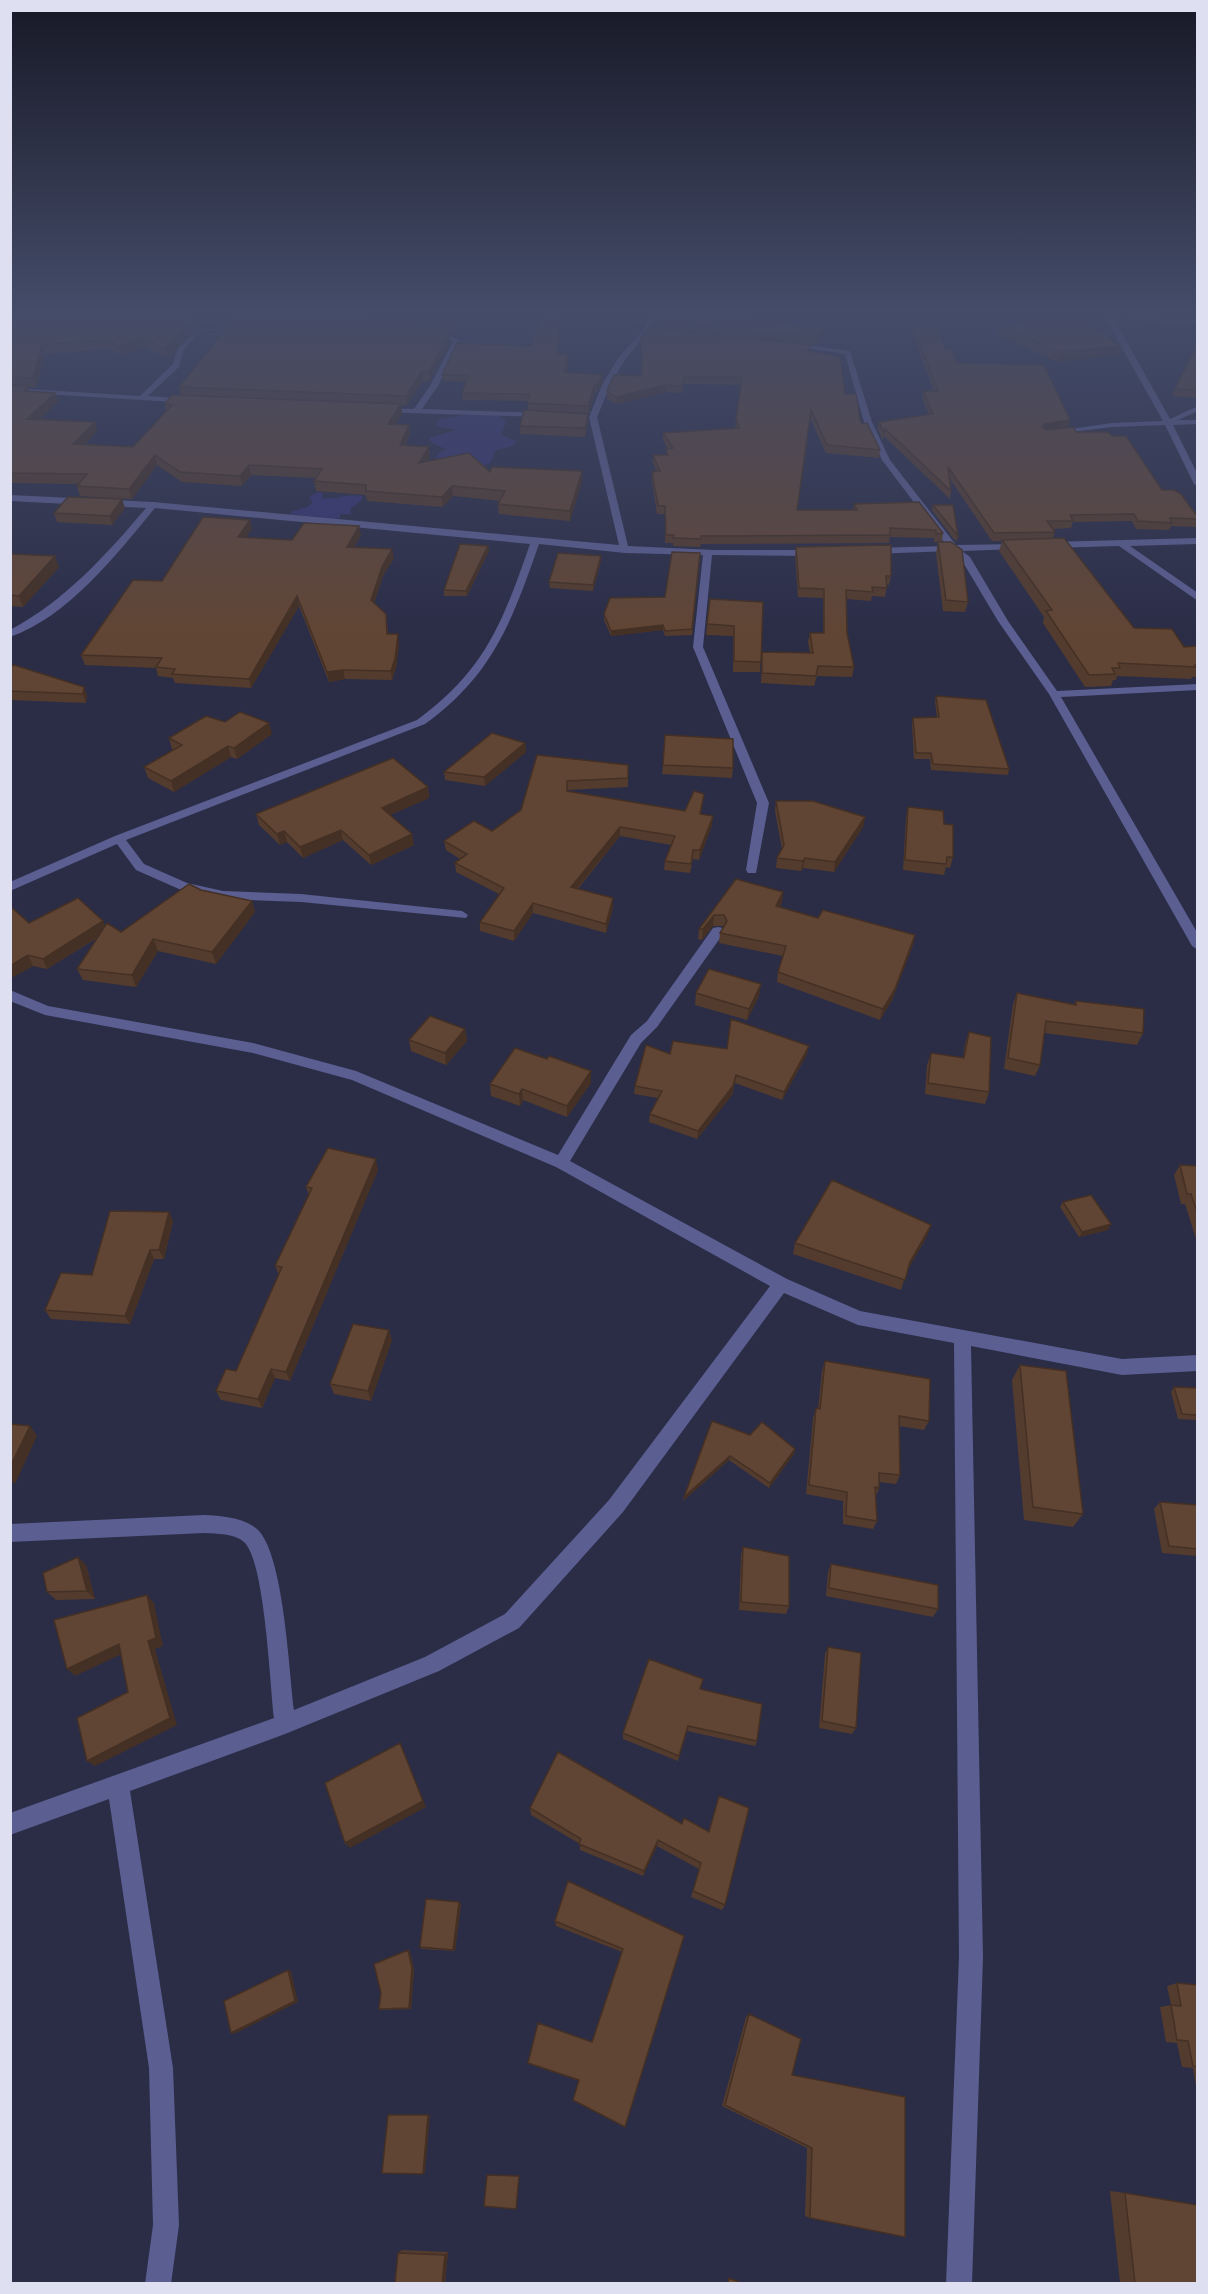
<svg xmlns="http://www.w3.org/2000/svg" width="1208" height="2294" font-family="'Sofia Sans Condensed',sans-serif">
<rect width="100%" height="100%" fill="#2b2d47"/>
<!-- green -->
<path fill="#353471" d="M484,412L502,417L506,422L501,435L517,441L513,446L496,450L490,463L478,467L431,464L439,453L446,449L432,443L429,438L456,430L437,426L436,423L441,419Z
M318,492L323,493L322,498C336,500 349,493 362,496V500L350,509L351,514H340V518L334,519L290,514L291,512L309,506L313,502L309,497Z"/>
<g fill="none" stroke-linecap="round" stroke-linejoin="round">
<!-- path -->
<path stroke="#707289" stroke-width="1.5" stroke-dasharray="1.5 1.5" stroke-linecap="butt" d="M201,319L230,327
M404,323L411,314
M205,329L224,331
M209,335L225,333"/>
<!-- minor -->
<path fill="#5b5e91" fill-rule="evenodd" d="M652,314H658L648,332L624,361L611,383L597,417L628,546L714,550H815L820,553L815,556L712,555L703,647L769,803L756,873H748L746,870L757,803L693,647L703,555L625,553L539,544C512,621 493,675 425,724L126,840L144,864L187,883L223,891L301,894L462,911L468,915L466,918L301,902L223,899L179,889L136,870L117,844L10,891V882L115,836L417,720C486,670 503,621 530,544L155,508C117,554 68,617 10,637V630C66,600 106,555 146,508L10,501V495L153,502L619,545L589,417L603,383L618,358L643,330Z
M1103,314L1198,321V325L1113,317L1170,419L1198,406V411L1178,420H1198V424L1173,425L1198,475V486L1194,484L1165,425L1112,427L1054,434L1050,432L1112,423L1163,421Z
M430,328L460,340L438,386L422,409L542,413L545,417L377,412L380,408L414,409L430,386L453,341L428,331Z
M192,335L195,337L184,349L179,367L148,396L189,399L192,403L10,392V388L140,396L173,364L178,348Z
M793,343L850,351L872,422L890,460L956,545L1022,544V548L1019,549L962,551L970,557L1008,621L1057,691L1198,684V690L1061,697L1198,934V950L1192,946L1049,694L998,621L961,559L951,551L872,554L867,551L872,548L947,546L882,460L864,422L845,354L791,346Z
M1198,538V544L1130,546L1198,593V601L1119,546L1049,548L1045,545L1049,542Z
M718,927L723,928L724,931L723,934L657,1027L641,1043L570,1161L787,1279L860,1311L1122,1359L1198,1355V1371L1122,1375L971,1346L983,1957L972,2284H946L959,1957L954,1343L858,1325L784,1293L623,1512L519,1628L439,1671L285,1734L130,1791L173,2068L179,2225L171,2284H145L153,2225L149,2068L109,1799L10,1835V1813L274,1718C270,1685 265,1561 244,1542C234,1533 217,1534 204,1533L10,1542V1524L204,1515C221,1516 243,1517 257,1529C284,1553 289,1673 294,1710L425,1657L505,1614L609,1500L770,1286L556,1167L352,1080L253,1053L45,1015L10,1001V990L48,1006L253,1043L356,1071L558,1155L631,1035L647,1021L713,928Z"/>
</g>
<!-- wall -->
<path fill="#533b2d" d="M10,314H209L167,358L145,347L121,355L109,349L45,354L36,388L28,387L30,392L55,393L58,402L40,419L95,422L97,431L85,444L133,447L166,411L165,404L181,396L179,387L229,325L216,314H406L402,318L419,324L418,319H457V324L453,335L449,334L450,342L430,381H423L407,405H401L402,414L395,424L409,425L410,434L405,445L429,447L430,457L427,461L490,472L582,471V481L570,521L499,514L498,504L500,501L453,496L443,507L367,501L366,495L316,491L314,481L316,478L251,475L242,486L182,482L157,465L132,499L80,496L77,486L78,484L10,483Z
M532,314H562L558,354H568L569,361L566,372L603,382L597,392L595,391L589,413L528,410V401L463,400L462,393L467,382L443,381L442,375L531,346L538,324Z
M632,314H649L640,328V321L632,320Z
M760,320L823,335L816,345L654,327V321Z
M913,326L946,349L957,363L1070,420L1068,427L1048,430L1076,432L1112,436L1162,490L1197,516V527L1171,526L1169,530L1136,529L1132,521L1073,522L1071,528L1053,529L1055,532L1053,538L1134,628L1184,647L1197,646V677H1192L1191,679L1117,676L1116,680H1113L1111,686L1085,687L1043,623L1044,617L999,551L1002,541H992L950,479L951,491L950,499L884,436L883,441L878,429L879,422L929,415L922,398L923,391H934L912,333Z
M999,326L1121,346L1119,355L1058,362L997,335Z
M1197,344V398L1172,396L1175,389Z
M811,351L845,394L860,420L880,450L879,458L826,453L810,418L797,510H853L854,504L919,502L943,533L942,542H934V538L890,537L889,543L701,544L700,547L673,546V543H665V514H657L652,480V472L656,471L653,463V455H666V449H668L663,440V433L735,428L736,419L741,385L684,384L682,393L666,392L616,404L607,399V391L641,376Z
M588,422L585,437L520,434V426Z
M122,499L125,508L112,525L57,522L54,513Z
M933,505L958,536L956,542L932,510Z
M252,529L246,537L292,540L361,535L354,547L394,558L383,576L374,603L386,614L388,634L399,644L396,668L392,680L345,679L329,682L299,606L251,688L175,683L173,678L158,676L156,668L85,665L81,655L162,581Z
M938,542L968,602L965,612L943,611L936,553Z
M488,546L489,551L467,596H444V590Z
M796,547L891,576L889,585H887L885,597L872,596L871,601L847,599V633L854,667L852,677L817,676L814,686L761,683L762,652L810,653L808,642L810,633H823V598L798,597L795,556Z
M700,553L692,635L665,636L663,630L611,636L604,620V614L665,597Z
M10,554L59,567L23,607L10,606Z
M601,556V561L593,591L550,588L549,582Z
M710,599L763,602L760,672H733V636L706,635Z
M10,667L84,687L87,696L86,703L10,700Z
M936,696L1009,769L1008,775L931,770L930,759H914L912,724L913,718L937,717L935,702Z
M225,722L272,734L237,759L231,757L174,792L148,778L144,767L174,750L172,749L169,738Z
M525,743L526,752L485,786L445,780L444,772Z
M537,755L628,765V787L568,790V791L685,811L704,794L701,814L712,825L699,860L693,859L690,873L664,870L665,861L671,845L620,836L578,889L613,898V908L606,933L533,913L514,941L480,931V922L499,894L456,872L455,863L460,859L446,850L444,841L492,831L521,810Z
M663,765L733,768L732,778L662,774Z
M428,787L429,798L390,815L414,845L371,865L343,840L303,858L287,842L280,845L259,825L256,814Z
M776,801L865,817L863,827L834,872L803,868L801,871L776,868L777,858L782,849L775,811Z
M908,807L944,824L953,857L950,868L946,867L944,875L903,870L906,818Z
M736,879L783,892L782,902L780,907L818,918L915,935L913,945L892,1000L880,1020L777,982L778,972L783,956L719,943L720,933L724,927L723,926H713L702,940L698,939L699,929Z
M201,890L252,901L255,912L216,964L158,951L136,987L83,980L77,969L97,938L47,969L33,966L13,977L10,975V906L29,923L105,925L121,932Z
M696,993L759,996L747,1020L695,1005Z
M1017,993L1074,1004L1076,1001L1143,1033L1137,1045L1044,1033L1040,1065L1035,1076L1004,1069L1013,1004Z
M465,1029L467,1041L446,1065L411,1051L409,1040Z
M969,1032L989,1092L985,1104L925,1094L927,1065L931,1053L963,1058L965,1044Z
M727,1049L807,1054L782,1100L735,1083L732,1095L697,1139L649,1122L650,1114L658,1098L634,1094L635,1086L670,1054Z
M547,1059L591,1071V1083L567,1117L523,1100L520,1106L491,1096L490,1084Z
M1180,1165L1197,1166V1242L1185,1204H1181L1174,1175Z
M378,1170L290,1381L275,1378L262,1408L221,1400L216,1391L236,1371L279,1275L275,1266L309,1195L306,1187Z
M1063,1202L1108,1230L1079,1237L1060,1207Z
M169,1212L173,1221L164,1259H154L130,1324L51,1319L45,1310L92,1275Z
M931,1225L927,1236L907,1271L901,1290L793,1254L795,1243Z
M392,1340L371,1401L334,1394L330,1384Z
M825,1361L929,1421L924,1430L899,1426L900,1475L896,1484L879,1482V1488L876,1496L877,1521L873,1529L843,1524V1501L806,1494L813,1418L816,1408L818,1409L822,1371Z
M1020,1365L1083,1514L1073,1527L1024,1520L1012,1380Z
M1174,1387L1197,1388V1420L1178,1419L1171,1392Z
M750,1435L795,1449L794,1454L769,1488L729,1460L683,1501L684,1497Z
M1160,1502L1197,1505V1556L1162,1553L1154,1509Z
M743,1547L789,1606L786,1614L739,1610L741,1555Z
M831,1564L938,1609L933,1617L826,1596L828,1572Z
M86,1565L95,1599L56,1600L47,1592Z
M828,1647L856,1728L852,1734L819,1728L825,1654Z
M700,1689L757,1741L755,1746L687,1731L678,1761L623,1739V1733Z
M719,1796L725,1905L722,1910L691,1897L699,1869L657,1846L643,1876L580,1850V1844L531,1815L530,1808L682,1824L709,1832Z
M461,1904L455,1951L422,1949L420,1947Z
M555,1921L684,1936L579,2081L529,2064L528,2063L592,2042L622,1952L556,1926Z
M408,1950L410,1952L414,1970L411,2009L381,2010L379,2009Z
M1177,1983L1197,1985V2092L1193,2068L1182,2067L1177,2043L1166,2042L1160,2007L1171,2005L1167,1986Z
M749,2014L792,2075L905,2097L810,2218L805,2216L807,2148L722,2106L746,2017Z
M1110,2191L1125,2193L1197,2283H1120Z
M402,2250L448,2252L445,2283L398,2253Z"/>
<!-- shaded-wall -->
<path fill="#443024" d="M199,314H209L167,358L165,349Z
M561,314H562L557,361V354Z
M645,314H649L640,328L641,321Z
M759,314H764L755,326V320Z
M457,319V324L453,335V331Z
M824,328L823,335L816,345L817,338Z
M449,333L450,342L430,381L429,372Z
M143,338L145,347L121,355L119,346Z
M42,345L45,354L36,388L33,378Z
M1121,346L1119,355L1058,362L1060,352Z
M568,354L569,361L565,379L564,372Z
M422,371L423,381L407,405L406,396Z
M603,375V382L597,392V385Z
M595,384V391L589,413L588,406Z
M666,385V392L616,404V397Z
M55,393L58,402L30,428L27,419Z
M401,404L402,414L389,434L388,424Z
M588,414V422L585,437V428Z
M1070,420L1068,427L1042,431L1044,424Z
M95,422L97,431L76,454L73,444Z
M409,425L410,434L401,455L400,445Z
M429,447L430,457L420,472L419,463Z
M155,455L157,465L132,499L129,489Z
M249,465L251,475L242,486L240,476Z
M582,471V481L570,521V511Z
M452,486L453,496L443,507L442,497Z
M122,499L125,508L112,525L110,516Z
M250,520L252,529L240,546L238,537Z
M359,526L361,535L348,556L347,547Z
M488,546L489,551L467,596L466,591Z
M392,549L394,558L383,576L372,609L371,600L382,567Z
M55,556L59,567L23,607L19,596Z
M601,556V561L593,591V585Z
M297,596L299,606L251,688L249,679Z
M663,625V630L611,636V631Z
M398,634L399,644L396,668L392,680L391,671Z
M343,670L345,679L329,682L327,672Z
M84,687L87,696L86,703L83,694Z
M269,723L272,734L237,759L234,748Z
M525,743L526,752L485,786L484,777Z
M228,746L231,757L174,792L171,781Z
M428,787L429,798L383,818L382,808Z
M713,816L712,825L699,860L700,850Z
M865,817L863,827L834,872L835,862Z
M620,827V836L571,896V887Z
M341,830L343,840L303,858L300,847Z
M284,831L287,842L280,845L277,834Z
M412,834L414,845L371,865L369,855Z
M805,858L803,868L801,871L803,861Z
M783,892L782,902L775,916L776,906Z
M613,898V908L606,933V924Z
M252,901L255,912L216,964L212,952Z
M533,903V913L514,941V931Z
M714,915L713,926L702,940L703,929Z
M103,921L107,931L47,969L43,959Z
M915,935L913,945L892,1000L880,1020L883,1009Z
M153,939L158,951L136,987L132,975Z
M28,955L33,966L13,977L10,972V966Z
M761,984L759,996L747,1020L749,1009Z
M465,1029L467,1041L446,1065L445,1053Z
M809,1046L807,1054L782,1100L784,1092Z
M591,1071V1083L567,1117V1106Z
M736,1075L732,1095L697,1139L698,1131Z
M522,1089L523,1100L520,1106L519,1094Z
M376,1159L378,1170L290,1381L286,1372Z
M169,1212L173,1221L164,1259L159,1250Z
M1111,1224L1108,1230L1079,1237L1082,1232Z
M931,1225L927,1236L906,1273L910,1262Z
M150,1250L154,1259L130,1324L125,1316Z
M389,1330L392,1340L371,1401L368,1391Z
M271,1369L275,1378L262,1408L258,1399Z
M30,1426L37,1436L15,1484L10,1479V1467Z
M795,1449L794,1454L769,1488L770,1483Z
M730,1456L729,1460L683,1501L684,1497Z
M78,1557L86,1565L95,1599L87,1591Z
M147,1595L154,1603L163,1646L155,1649L177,1725L95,1766L87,1761L170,1718L148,1641Z
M119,1644L126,1652L75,1676L67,1669Z
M400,1743L426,1807L350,1848L345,1843Z
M658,1840L657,1846L643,1876L644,1871Z
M459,1902L461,1904L455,1951L453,1950Z
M408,1950L410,1952L414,1970L411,2009L409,2008Z
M288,1970L291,1971L298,2002L234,2034L231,2033Z
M428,2115L430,2116L425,2173L423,2174Z
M448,2252L445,2283H442L445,2255Z"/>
<!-- building -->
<path fill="#614534" stroke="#443024" stroke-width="1.5" d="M10,314H199L165,349L143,338L119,346L107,340L42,345L33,378L10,377Z
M224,314H369L370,315L402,318L449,333L429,372L422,371L406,396L179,387L232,321Z
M536,314H561L557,354H568L564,372L603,375L597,385L595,384L588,406L527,403L530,394L462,393L469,375H442L457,343L531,346L539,320Z
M640,314H645L641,321Z
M657,314H759L755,320L824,328L817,338L654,321Z
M1078,317L1121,346L1060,352L999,326Z
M418,319H457L453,331Z
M913,326H935L946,349H952L957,363L1044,365L1070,420L1044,424L1043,428L1048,430L1073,427L1076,432H1108L1112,436H1126L1162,490H1174L1181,494L1197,516V519L1170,518L1172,523L1138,521L1134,514L1070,515L1073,521H1047L1055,532L994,533L948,467L951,491L885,429L884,433L879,422L933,414L923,391H938Z
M649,328L812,345L808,351L840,357L845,394H856L860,420L862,424L867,423L880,450L827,445L811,410L797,510H857L854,504L919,502L943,533L936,534V530L890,528V535L701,536V539L673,538L674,535H666L665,506H658L652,472L660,471L653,455H668L666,449L673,448L663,433L739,428L736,419L742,377H684L682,386L666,385L616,397L607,391L614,375L642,376L641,338Z
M1197,344V390L1175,389Z
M10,385L28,386L24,391L55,393L27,419L95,422L73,444L133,447L172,405L165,404L172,395L401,404L388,424L409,425L400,445L429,447L419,463L469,453L490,472L492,467L582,471L570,511L498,504L505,491L452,486L442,497L366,491V485L314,481L322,469L249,465L240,476L180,472L155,455L129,489L77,486L87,474L10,473Z
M524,410L588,414L585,428L520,426Z
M68,497L122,499L110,516L54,513Z
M933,505H953L958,536Z
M203,517L250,520L238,537L292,540L304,523L359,526L347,547L392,549L382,567L371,600L386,614L387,634H398L395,659L391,671L343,670L327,672L297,596L249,679L172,674L175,669L156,667L162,658L81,655L133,580L162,581Z
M1064,538L1134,628L1172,629L1184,647L1197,646V665H1195L1196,667L1118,663L1120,668H1112L1115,674L1089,675L1046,611L1052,610L1002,540Z
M938,542H951L962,550L968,602L946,600Z
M460,544L488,546L466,591L444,590Z
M891,545V576H886L887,588L872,587L873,592L846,590L847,633L854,667L818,666L816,676L762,673V652L813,653L810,633H824V589L799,588L796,547Z
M672,552L700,553L692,629L665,631L663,625L611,631L604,614L610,598L665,597Z
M558,553L601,556L593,585L549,582Z
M10,554L55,556L19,596L10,595Z
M710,599L763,602L761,662L734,661V626L707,624Z
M14,665L84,687L83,694L10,691V667Z
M936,696L986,700L1009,769L933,764L931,753H916L913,718L939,717Z
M240,712L269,723L234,748L228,746L171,781L144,767L182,745L169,738L206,716L225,722Z
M492,733L525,743L484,777L444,772Z
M665,735L733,739V768L663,765Z
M537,755L628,765V778L567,781V791L685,811L694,791L704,794L700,814L713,816L700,850H693L691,864L665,861L675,836L620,827L571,887L613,898L606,924L533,903L514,931L480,922L504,888L455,863L467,854L444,841L474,821L492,831L521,810Z
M393,758L428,787L382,808L412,834L369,855L341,830L300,847L284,831L277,834L256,814Z
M776,801H813L865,817L835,862L805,858L803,861L777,858L784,845Z
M908,807L943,811L944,824L953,825V857H947L946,864L905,860Z
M736,879L783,892L776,906L818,918L823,910L915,935L895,989L883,1009L778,972L786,946L720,933L727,921L724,915H714L703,929H699Z
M189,884L201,890L252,901L212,952L153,939L132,975L77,969L107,923L121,932Z
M78,898L103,921L43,959L28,955L10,966V906L29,923Z
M709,969L761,984L749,1009L696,993Z
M1017,993L1076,1005V1001L1144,1009L1143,1033L1046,1021L1040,1065L1008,1058Z
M430,1016L465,1029L445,1053L409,1040Z
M731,1019L809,1046L784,1092L736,1075L733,1086L698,1131L650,1114L662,1091L635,1086L646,1045L670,1054L673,1041L727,1049Z
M969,1032L991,1037L989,1092L928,1083L931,1053L964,1058Z
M515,1048L547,1059L549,1056L591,1071L567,1106L522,1089L519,1094L490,1084Z
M328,1148L376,1159L286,1372L271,1369L258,1399L216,1391L226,1369L236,1371L282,1267L275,1266L312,1188L306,1187Z
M1180,1165L1197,1166V1212L1191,1194H1187Z
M832,1180L931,1225L910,1262L905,1280L795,1243Z
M1091,1195L1111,1224L1082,1232L1063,1202Z
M110,1211L169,1212L159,1250H150L125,1316L45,1310L61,1273L92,1275Z
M353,1324L389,1330L368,1391L330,1384Z
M825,1361L930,1379L929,1421L899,1416L900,1475L879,1473V1488L875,1487L877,1521L846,1516L847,1492L809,1485L816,1408L820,1409Z
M1020,1365L1066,1371L1083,1514L1033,1507Z
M1174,1387L1197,1388V1415L1182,1414Z
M712,1421L750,1435L762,1422L795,1449L770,1483L730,1456L684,1497Z
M10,1424L30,1426L10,1467Z
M1160,1502L1197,1505V1549L1169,1546Z
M743,1547L789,1556V1606L741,1602Z
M78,1557L87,1591L47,1592L43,1573Z
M831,1564L938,1585V1609L829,1588Z
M147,1595L156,1638L148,1641L170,1718L87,1761L77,1718L128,1692L119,1644L67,1669L54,1620Z
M828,1647L861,1653L856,1728L822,1721Z
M649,1659L703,1679L700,1689L762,1704L757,1741L688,1726L679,1756L623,1733Z
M400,1743L423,1801L345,1843L325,1783Z
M558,1752L682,1824L684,1818L709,1832L719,1796L749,1808L725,1905L693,1891L701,1863L658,1840L644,1871L579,1844L581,1839L530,1808Z
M568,1881L684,1936L625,2127L573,2100L579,2080L528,2063L538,2023L592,2042L623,1949L555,1921Z
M426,1899L459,1902L453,1950L420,1947Z
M408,1950L412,1968L409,2008L379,2009L381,1993L374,1964Z
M288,1970L295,2001L231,2033L224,2001Z
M1177,1983L1197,1985V2067L1193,2066L1188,2041L1177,2040L1171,2005L1181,2006Z
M749,2014L801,2039L792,2075L905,2097V2237L810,2218L812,2148L725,2105Z
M388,2115H428L423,2174L382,2173Z
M487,2175L519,2176L516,2209L484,2206Z
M1125,2193L1197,2205V2283H1135Z
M398,2253L445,2255L442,2283H395Z
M729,2278L741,2283H728Z"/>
<!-- sky -->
<linearGradient id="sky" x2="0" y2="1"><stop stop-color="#181927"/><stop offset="0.49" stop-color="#444c69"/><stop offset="1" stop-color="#444c69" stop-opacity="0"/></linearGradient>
<rect width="1208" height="635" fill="url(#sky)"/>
<!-- border -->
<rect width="1208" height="2294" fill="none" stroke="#dee0f1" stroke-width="24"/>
</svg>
